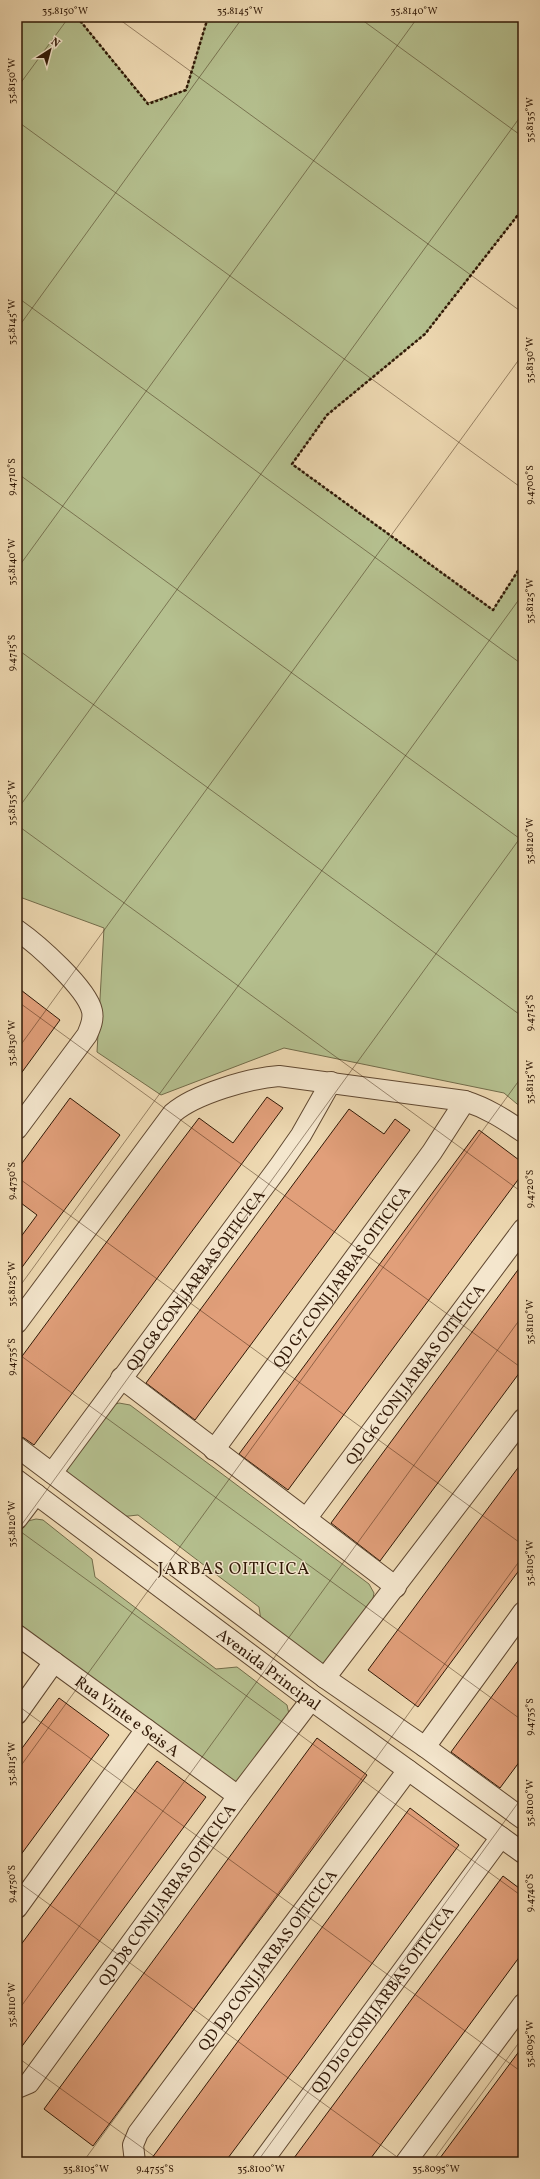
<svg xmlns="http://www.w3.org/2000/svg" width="540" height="2179" font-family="Vollkorn,serif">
<rect width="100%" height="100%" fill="#eed9b2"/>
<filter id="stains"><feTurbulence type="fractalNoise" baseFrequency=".005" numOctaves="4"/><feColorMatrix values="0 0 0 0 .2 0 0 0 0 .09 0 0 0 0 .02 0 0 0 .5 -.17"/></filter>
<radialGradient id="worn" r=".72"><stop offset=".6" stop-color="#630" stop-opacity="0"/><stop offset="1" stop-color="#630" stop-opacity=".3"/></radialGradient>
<!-- green -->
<path fill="#b5c08f" stroke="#726c4a" d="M17,17H77L148,103L186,90L208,17H521L523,24V202L521,211L425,334L327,415L292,464L493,610L523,563V1109L504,1093L284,1048L161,1095L97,1052L104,928L17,896Z
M119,1403L130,1405L369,1584L374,1593L372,1603L324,1663L320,1664L262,1627L259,1607L138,1515L120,1517L67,1477L65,1469L113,1405Z
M36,1519L43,1520L92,1559L95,1577L216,1669L237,1667L287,1705L289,1714L238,1782L233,1783L223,1781L17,1622V1535L28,1521Z"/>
<!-- building -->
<path fill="#e19f7a" stroke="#301806" d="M17,987L60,1020L17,1079Z
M267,1097L283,1108L34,1445L24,1438L17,1436V1363L177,1147L199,1118L233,1143Z
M70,1098L120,1135L17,1274V1242L37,1215L17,1200V1170Z
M349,1109L384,1134L395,1119L410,1130L195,1420L146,1383Z
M479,1130L523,1163V1173L288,1490L239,1454Z
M523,1263V1368L380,1561L331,1523Z
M523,1461V1565L418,1707L368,1670Z
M523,1654V1757L500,1788L451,1752Z
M59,1698L109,1735L17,1860V1755Z
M317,1738L367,1775L93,2146L44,2109Z
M157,1761L206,1797L17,2053V1950Z
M410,1808L459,1845L299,2063L225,2162H149Z
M503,1876L523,1891V1952L426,2084L368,2162H291Z
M523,2046V2149L514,2162H437Z"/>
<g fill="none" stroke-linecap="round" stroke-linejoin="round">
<defs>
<g id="minor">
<path d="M17,930C37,944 87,988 92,1011C94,1020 90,1028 87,1035L17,1129"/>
<path d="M17,1323L173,1113C195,1094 250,1078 279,1076L465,1101C487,1108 504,1119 523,1132"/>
<path d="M121,1378L396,1587"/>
<path d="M17,1447L325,1678L425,1747L523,1819"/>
<path id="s1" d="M214,1450L432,1152L465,1101"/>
<path id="s2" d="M52,1473L280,1165L301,1135L331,1082"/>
<path id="s3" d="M17,1480L311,1700L523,1853"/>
<path d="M17,1519L36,1494"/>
<path id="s4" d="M306,1519L523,1229"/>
<path id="s5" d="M17,1635L238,1796"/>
<path d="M325,1678L523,1419"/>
<path d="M17,1714L54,1662"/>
<path d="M425,1747L523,1612"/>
<path d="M17,1908L146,1729"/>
<path id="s6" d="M17,2088L29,2083L238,1796L311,1700"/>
<path id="s7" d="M135,2162L133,2145L138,2133L408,1770"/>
<path id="s8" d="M262,2162L501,1837"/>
<path d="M406,2162L523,2004"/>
</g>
</defs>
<!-- minor casing -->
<use href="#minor" stroke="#604831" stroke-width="22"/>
<!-- path -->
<path stroke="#301806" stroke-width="2.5" stroke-dasharray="3 2" stroke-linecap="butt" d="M77,17L148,104L186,90L208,17
M521,17L523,24
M523,202L521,211L425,334L327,415L292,464L493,610L523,563"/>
<!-- minor -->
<use href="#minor" stroke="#f4e6cd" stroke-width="20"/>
</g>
<!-- ticks -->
<path fill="none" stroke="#301806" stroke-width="1" stroke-opacity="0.45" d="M116,17L523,313M358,17L523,137M17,88L69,17M17,121L523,489M17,297L523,665M17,329L243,17M17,473L523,841M17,569L418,17M17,649L523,1017M17,810L523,113M17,825L523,1193M17,1001L523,1369M17,1050L523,354M17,1177L523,1545M17,1290L523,594M17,1353L523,1721M17,1529L523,1897M17,1531L523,834M17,1705L523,2073M17,1771L523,1075M17,1881L404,2162M17,2012L523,1315M17,2057L162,2162M83,2162L523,1556M257,2162L523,1796M432,2162L523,2037"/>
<g text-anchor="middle" stroke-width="3" stroke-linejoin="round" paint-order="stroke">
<!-- street labels -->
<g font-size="16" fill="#301806" stroke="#f4e6cd">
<text dy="6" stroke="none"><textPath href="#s1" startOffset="215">QD G7 CONJ.JARBAS OITICICA</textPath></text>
<text dy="6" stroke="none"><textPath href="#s2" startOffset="240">QD G8 CONJ.JARBAS OITICICA</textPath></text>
<text dy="6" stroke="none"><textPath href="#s4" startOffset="181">QD G6 CONJ.JARBAS OITICICA</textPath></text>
<text dy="6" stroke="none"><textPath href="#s3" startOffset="315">Avenida Principal</textPath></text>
<text dy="6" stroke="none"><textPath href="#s5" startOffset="137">Rua Vinte e Seis A</textPath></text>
<text dy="6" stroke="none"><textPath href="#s6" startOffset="246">QD D8 CONJ.JARBAS OITICICA</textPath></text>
<text dy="6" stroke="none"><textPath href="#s7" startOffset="246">QD D9 CONJ.JARBAS OITICICA</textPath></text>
<text dy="6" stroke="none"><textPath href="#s8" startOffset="202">QD D10 CONJ.JARBAS OITICICA</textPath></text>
</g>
<!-- neighbourhood labels -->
<g font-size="17" letter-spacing="1" fill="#301806" stroke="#f4e6cd">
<text x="234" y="1574">JARBAS OITICICA</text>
</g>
</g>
<!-- margin -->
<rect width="540" height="2179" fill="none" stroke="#eed9b2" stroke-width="44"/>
<!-- north arrow -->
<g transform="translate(50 50) rotate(36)" stroke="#f4e6cd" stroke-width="3" paint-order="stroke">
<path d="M0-3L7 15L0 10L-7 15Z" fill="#301806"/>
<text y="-6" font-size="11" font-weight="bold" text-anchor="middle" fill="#301806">N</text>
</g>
<rect x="22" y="22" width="496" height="2135" fill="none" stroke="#301806" stroke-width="1.5"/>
<g font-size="10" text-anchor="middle" fill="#301806">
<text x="65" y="14">35.8150°W</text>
<text x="240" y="14">35.8145°W</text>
<text x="414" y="14">35.8140°W</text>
<text transform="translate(11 81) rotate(-90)" y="4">35.8150°W</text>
<text transform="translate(529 120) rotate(-90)" y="4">35.8135°W</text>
<text transform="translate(11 322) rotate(-90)" y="4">35.8145°W</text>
<text transform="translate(529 360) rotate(-90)" y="4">35.8130°W</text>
<text transform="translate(11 477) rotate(-90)" y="4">9.4710°S</text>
<text transform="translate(529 485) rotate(-90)" y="4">9.4700°S</text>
<text transform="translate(11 562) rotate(-90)" y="4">35.8140°W</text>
<text transform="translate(529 601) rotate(-90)" y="4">35.8125°W</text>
<text transform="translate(11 653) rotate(-90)" y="4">9.4715°S</text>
<text transform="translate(11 803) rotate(-90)" y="4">35.8135°W</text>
<text transform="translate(529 841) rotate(-90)" y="4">35.8120°W</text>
<text transform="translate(529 1013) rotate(-90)" y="4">9.4715°S</text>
<text transform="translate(11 1043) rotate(-90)" y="4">35.8130°W</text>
<text transform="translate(529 1082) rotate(-90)" y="4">35.8115°W</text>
<text transform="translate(11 1181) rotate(-90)" y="4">9.4730°S</text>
<text transform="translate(529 1189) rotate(-90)" y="4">9.4720°S</text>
<text transform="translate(11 1284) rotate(-90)" y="4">35.8125°W</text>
<text transform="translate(529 1322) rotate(-90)" y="4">35.8110°W</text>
<text transform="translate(11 1357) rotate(-90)" y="4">9.4735°S</text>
<text transform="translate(11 1524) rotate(-90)" y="4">35.8120°W</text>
<text transform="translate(529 1563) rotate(-90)" y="4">35.8105°W</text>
<text transform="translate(529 1717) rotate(-90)" y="4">9.4735°S</text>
<text transform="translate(11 1764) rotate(-90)" y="4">35.8115°W</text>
<text transform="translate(529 1803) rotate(-90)" y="4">35.8100°W</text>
<text transform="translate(11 1884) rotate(-90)" y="4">9.4750°S</text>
<text transform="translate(529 1893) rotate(-90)" y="4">9.4740°S</text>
<text transform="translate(11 2005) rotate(-90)" y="4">35.8110°W</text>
<text transform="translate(529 2044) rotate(-90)" y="4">35.8095°W</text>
<text x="86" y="2172">35.8105°W</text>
<text x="155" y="2172">9.4755°S</text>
<text x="261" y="2172">35.8100°W</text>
<text x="436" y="2172">35.8095°W</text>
</g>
<rect width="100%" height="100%" filter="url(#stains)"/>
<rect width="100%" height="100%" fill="url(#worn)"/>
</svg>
